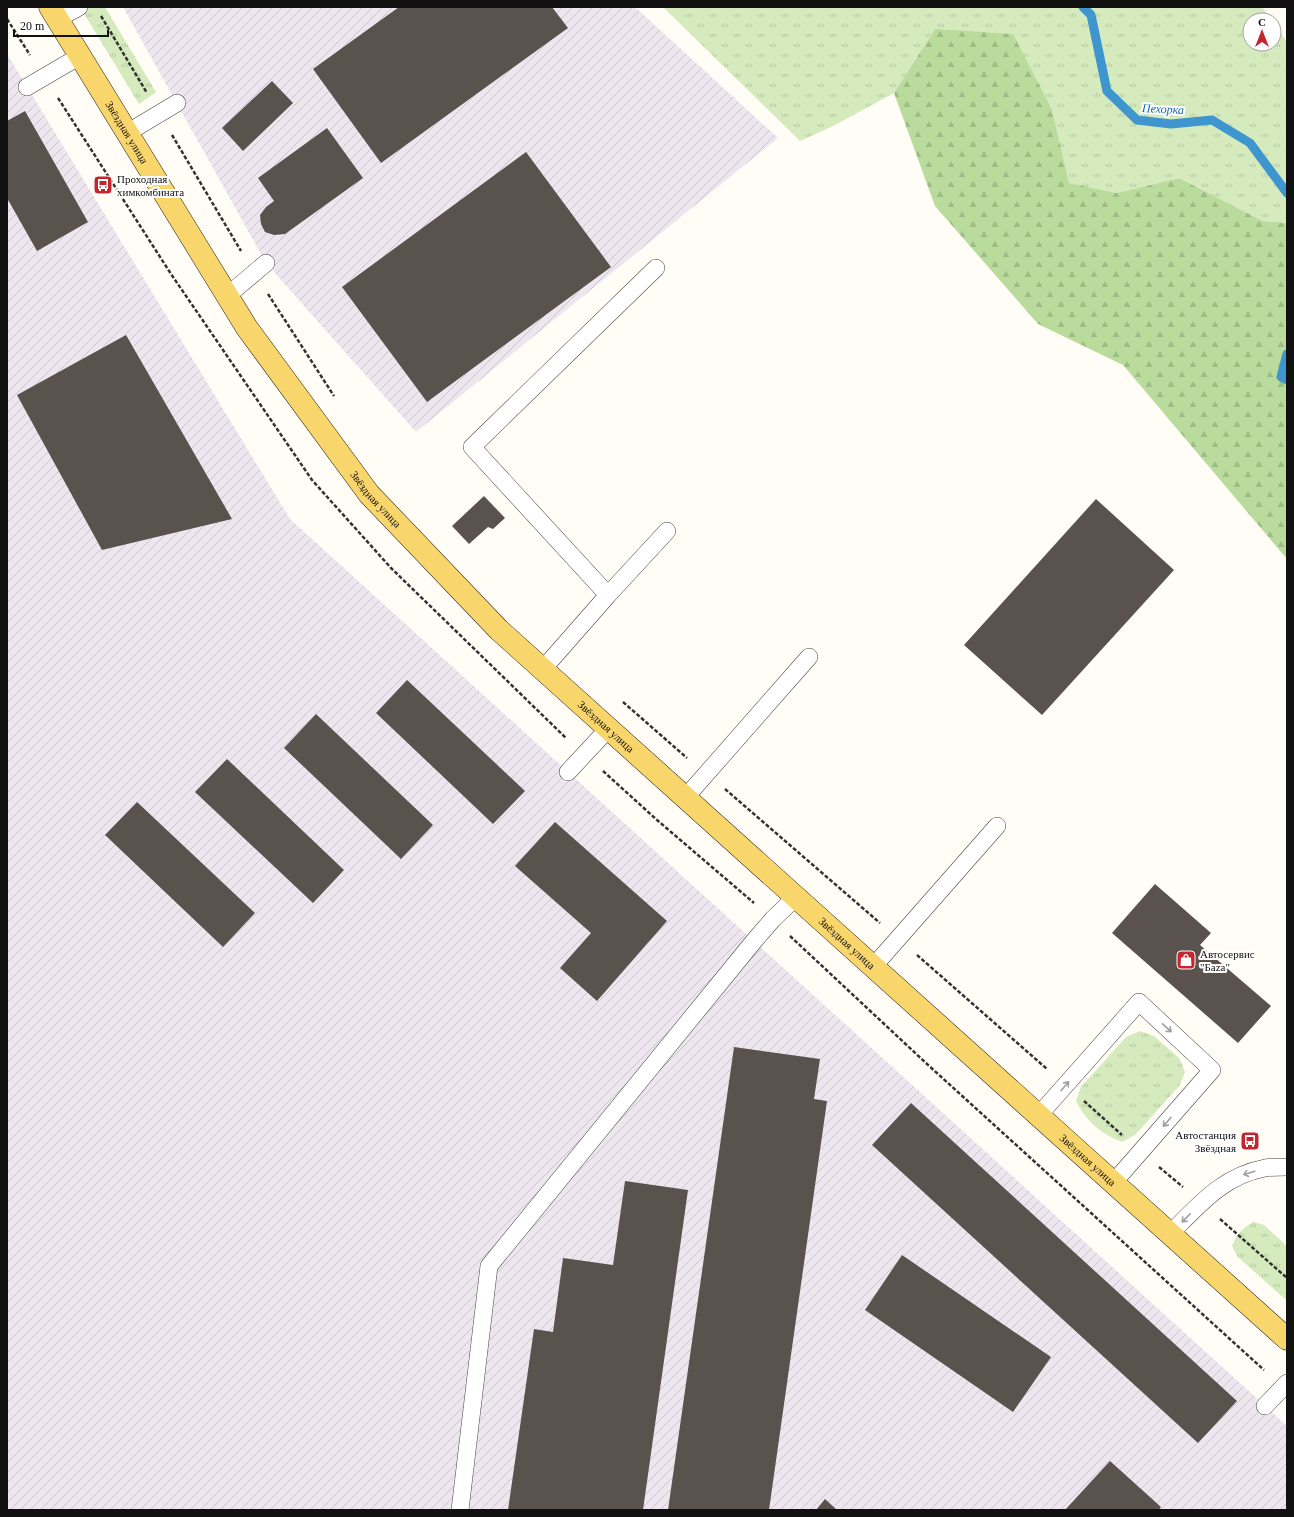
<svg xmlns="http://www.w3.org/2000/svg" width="1294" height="1517" font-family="Georgia,serif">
<defs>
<pattern id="industrial-furrows" width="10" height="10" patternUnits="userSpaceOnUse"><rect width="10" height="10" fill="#eee6ef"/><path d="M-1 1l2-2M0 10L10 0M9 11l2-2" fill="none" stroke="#cbc4cc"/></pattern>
<pattern id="grass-tufts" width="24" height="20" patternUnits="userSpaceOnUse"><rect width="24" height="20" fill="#d5ebbd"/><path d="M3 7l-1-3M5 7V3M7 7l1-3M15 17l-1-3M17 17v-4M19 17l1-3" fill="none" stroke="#b6c8a1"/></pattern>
<pattern id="forest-firs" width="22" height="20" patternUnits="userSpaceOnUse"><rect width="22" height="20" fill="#b9dc9c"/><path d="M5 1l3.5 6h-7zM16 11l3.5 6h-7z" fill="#9ebc85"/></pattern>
</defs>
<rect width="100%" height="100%" fill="#fffdf5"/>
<!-- industrial -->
<path fill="url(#industrial-furrows)" d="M123,7H635L778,138L416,432L266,263Z
M7,54L290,519L1287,1426V1510H7Z"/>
<!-- grass -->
<path fill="url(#grass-tufts)" d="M80,7H105L156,92L139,104Z
M663,7H1262L1272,20H1250V44H1274V23L1287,42V223L1263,221L1179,178L1117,193L1068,183L1052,110L935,29L894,93L833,126L800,141Z
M1140,1031L1154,1036L1179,1058L1185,1072L1180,1085L1135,1135L1122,1142C1101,1134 1086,1121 1076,1101L1081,1087L1126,1037Z
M1254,1222L1264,1225L1287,1246V1301L1237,1256L1232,1246C1237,1234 1242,1228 1254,1222Z"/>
<!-- forest -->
<path fill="url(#forest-firs)" d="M935,29L1013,34L1052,110L1069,183L1117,193L1179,178L1263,221L1287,223V559L1123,365L1038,324L935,206L894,93Z"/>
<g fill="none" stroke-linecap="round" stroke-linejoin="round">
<!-- stream -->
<path stroke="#3f96cf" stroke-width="9" d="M1083,7L1091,15L1107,91L1137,120L1171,124L1212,120L1250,143L1287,193
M1287,354L1281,377L1287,380"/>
</g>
<!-- building -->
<path fill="#5a524d" d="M399,7H552L568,28L381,163L313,69Z
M272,81L293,103L243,151L222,128Z
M25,111L88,222L37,251L7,198V121Z
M327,128L363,178L285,234L274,235L265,232L261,224L260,215L266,207L274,201L258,178Z
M526,152L611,267L427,402L342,287Z
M126,335L232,519L102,550L17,395Z
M484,496L505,518L493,529L488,527L469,544L452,526Z
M1096,499L1174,570L1042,715L964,645Z
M407,680L525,791L493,824L376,713Z
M316,714L433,825L401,859L284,748Z
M227,759L344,870L313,903L195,792Z
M137,802L255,913L223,947L105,835Z
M555,822L667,921L597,1001L560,968L591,933L515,866Z
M1155,884L1211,933L1200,945L1271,1006L1238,1043L1112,933Z
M734,1047L820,1059L814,1099L827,1101L769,1510H668Z
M911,1103L1237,1401L1198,1443L872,1145Z
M625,1181L688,1190L643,1510H508L534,1329L553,1332L563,1258L613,1265Z
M902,1255L1051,1357L1013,1412L865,1310Z
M1110,1461L1161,1507L1159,1510H1065Z
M825,1499L837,1510H816Z"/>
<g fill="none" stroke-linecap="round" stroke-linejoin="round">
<defs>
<path id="lane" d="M57,19L79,7
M27,87L80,56
M127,133L177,103
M227,296L266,263
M608,595L667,531
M543,669L608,595L472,447L656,268
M568,772L608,729
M685,798L809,657
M873,967L997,826
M1039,1115L1139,1002L1212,1070L1114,1182
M1171,1233C1200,1204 1223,1176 1265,1168C1272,1167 1280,1167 1287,1167
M1265,1406L1287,1383
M460,1510L489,1266L754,941L773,919L796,897"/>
<g id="primary">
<path id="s1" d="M50,7L247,328L369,494L499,630L1287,1339"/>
</g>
</defs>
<!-- lane casing -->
<use href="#lane" stroke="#444" stroke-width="18"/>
<!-- primary casing -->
<use href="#primary" stroke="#222" stroke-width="23"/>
<!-- path -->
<path stroke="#333" stroke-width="2.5" stroke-dasharray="4 2" stroke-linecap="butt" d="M101,16L147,93
M7,19L30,55
M58,98L171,274L312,480L391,568L566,738
M172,135L241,251
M268,294L334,396
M623,702L687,758
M603,771L657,820L754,903
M725,789L880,923
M790,936L927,1064L1264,1370
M917,955L1047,1069
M1084,1101L1122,1135
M1159,1167L1183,1187
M1220,1219L1287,1278"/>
<!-- lane -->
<use href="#lane" stroke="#fff" stroke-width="17"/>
<!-- primary -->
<use href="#primary" stroke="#f9d66b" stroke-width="22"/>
</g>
<!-- one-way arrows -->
<defs><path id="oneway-shaft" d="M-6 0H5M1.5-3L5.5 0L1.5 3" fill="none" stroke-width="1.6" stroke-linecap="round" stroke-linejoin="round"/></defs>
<g stroke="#a0a0a0">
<use href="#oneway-shaft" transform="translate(1167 1028) rotate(43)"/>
<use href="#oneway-shaft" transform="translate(1065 1086) rotate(-49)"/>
<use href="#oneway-shaft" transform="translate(1167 1122) rotate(131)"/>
<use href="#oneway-shaft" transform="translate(1249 1173) rotate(163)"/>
<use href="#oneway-shaft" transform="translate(1186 1218) rotate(134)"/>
</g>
<!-- icons -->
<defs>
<symbol id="bus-square" viewBox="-11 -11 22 22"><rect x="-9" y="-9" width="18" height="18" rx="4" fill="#c4262e" stroke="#fff"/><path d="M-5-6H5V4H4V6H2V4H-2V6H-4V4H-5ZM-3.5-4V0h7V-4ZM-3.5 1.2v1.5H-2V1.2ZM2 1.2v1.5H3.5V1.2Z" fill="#fff"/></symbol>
<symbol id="shop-square" viewBox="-11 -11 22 22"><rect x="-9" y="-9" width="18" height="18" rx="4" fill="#c4262e" stroke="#fff"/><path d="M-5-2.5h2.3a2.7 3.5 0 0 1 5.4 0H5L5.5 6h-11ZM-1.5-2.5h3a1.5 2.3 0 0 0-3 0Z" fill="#fff"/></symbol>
</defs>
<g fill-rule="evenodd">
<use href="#bus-square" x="92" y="174" width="22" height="22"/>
<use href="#shop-square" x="1175" y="949" width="22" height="22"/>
<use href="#bus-square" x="1239" y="1130" width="22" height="22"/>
</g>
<g text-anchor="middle" stroke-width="4" stroke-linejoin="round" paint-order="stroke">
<!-- street labels -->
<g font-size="11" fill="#111" stroke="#fff">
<text dy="4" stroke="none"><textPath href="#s1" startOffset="147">Звёздная улица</textPath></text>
<text dy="4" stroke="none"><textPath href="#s1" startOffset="591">Звёздная улица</textPath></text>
<text dy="4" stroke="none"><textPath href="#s1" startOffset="915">Звёздная улица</textPath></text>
<text dy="4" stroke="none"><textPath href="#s1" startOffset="1239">Звёздная улица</textPath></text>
<text dy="4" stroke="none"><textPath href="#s1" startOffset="1563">Звёздная улица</textPath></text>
</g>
<!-- poi labels -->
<g font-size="11" fill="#111" stroke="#fff" text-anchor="start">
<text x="117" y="183">Проходная<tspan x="117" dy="13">химкомбината</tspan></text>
<text x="1200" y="958">Автосервис<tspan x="1200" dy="13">"Баzа"</tspan></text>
<text x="1236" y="1139" text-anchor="end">Автостанция<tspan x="1236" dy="13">Звёздная</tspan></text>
</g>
<!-- water labels -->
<g font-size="12" font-style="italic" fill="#1768a6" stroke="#fff">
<text transform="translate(1163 109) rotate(3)" y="4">Пехорка</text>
</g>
</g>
<!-- border -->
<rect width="1294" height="1517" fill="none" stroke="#111111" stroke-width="16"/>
<!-- north arrow -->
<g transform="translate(1262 32)"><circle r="19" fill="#ffffff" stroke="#a0a0a0"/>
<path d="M0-3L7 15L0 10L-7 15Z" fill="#c4262e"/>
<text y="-6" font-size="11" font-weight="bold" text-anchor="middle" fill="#111111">С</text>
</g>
<!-- scale -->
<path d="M14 30v6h94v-6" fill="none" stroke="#111111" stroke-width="2"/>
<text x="20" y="30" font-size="12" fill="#111111" stroke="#ffffff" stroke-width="3" paint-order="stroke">20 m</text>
</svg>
